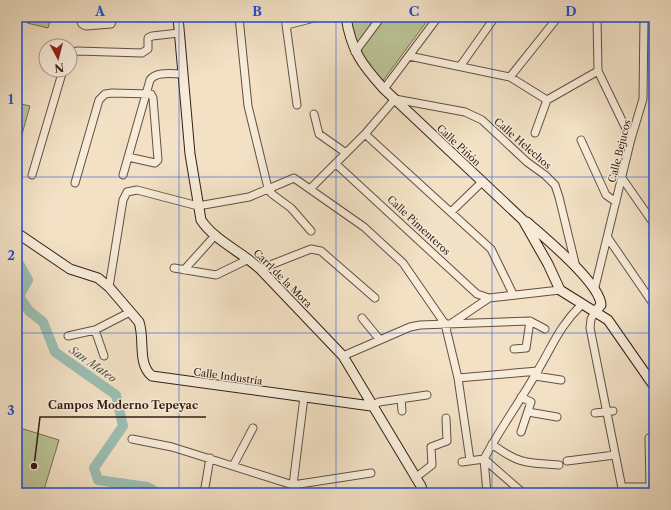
<svg xmlns="http://www.w3.org/2000/svg" width="671" height="510" font-family="'Libre Caslon Text',serif">
<rect width="100%" height="100%" fill="#f2e1c5"/>
<filter id="stains"><feTurbulence type="fractalNoise" baseFrequency=".005" numOctaves="4"/><feColorMatrix values="0 0 0 0 .2 0 0 0 0 .09 0 0 0 0 .02 0 0 0 .5 -.17"/></filter>
<radialGradient id="worn" r=".72"><stop offset=".6" stop-color="#630" stop-opacity="0"/><stop offset="1" stop-color="#630" stop-opacity=".3"/></radialGradient>
<!-- green -->
<path fill="#bac395" stroke="#787055" d="M29,17L51,18L48,28L27,23Z
M349,17H430L382,82L362,64Z
M17,103L30,106L17,152Z
M17,427L59,440L43,493H17Z"/>
<g fill="none" stroke-linecap="round" stroke-linejoin="round">
<!-- river -->
<path stroke="#9bbeb2" stroke-width="10" d="M17,260L28,280L19,296L29,311L43,322L55,352L116,395L123,426L94,468L98,480L147,487L158,493"/>
<defs>
<path id="street" d="M79,17L82,24L86,26L111,24L114,17
M154,17V18
M239,17L248,106L268,188L272,194L291,208L311,231
M285,17L297,105
M597,17L598,71L631,139
M287,25L318,17
M355,52L381,17
M70,53L77,51L142,53L148,49V38L152,36L179,33
M409,56L510,77L547,100
M461,65L495,17
M510,77L558,17
M384,89L438,17
M314,114L319,134L346,153
M535,133L547,100L598,71
M365,134L491,249L513,294
M581,140L606,195L616,202
M336,164L477,294L489,298
M32,175L63,70
M123,175L150,80C156,71 172,74 183,74
M622,178L654,224
M75,183L99,100L105,94L112,93L151,94L153,98L158,160L155,163L128,157
M310,189L365,134L395,99L465,112L482,120L527,162L545,175L555,185L559,197L576,267
M451,212L482,182
M608,238L654,305
M174,268L216,275L249,259
M260,269L311,249L321,251L375,298
M184,270L211,240
M109,287L123,200L127,192L137,190L198,206L249,197L294,178L364,227L403,263L445,324L458,378L470,460
M595,287L631,139L643,99L644,17
M595,312L591,319L590,328L623,493
M362,318L380,340
M452,323L489,298L560,290
M95,330L104,356
M68,336L95,330L130,312
M514,349L526,348L530,321
M343,356L410,327L420,325L530,321L545,329
M535,376L561,380
M458,378L538,371
M521,397L531,402L521,432
M401,399L402,411
M371,406L379,402L427,395
M528,412L557,417
M595,413L613,411
M649,438L650,487
M132,439L172,447L293,485L371,473
M492,444C518,464 527,463 559,465
M484,459C501,427 521,400 538,370C554,343 559,327 582,304
M484,459L523,493
M484,459L487,493
M567,461L615,455
M462,462L484,459
M233,466L253,428
M415,478L432,465L431,447L447,441L446,418
M622,487H654
M204,493L210,458
M292,493L304,397"/>
<path id="secondary" d="M178,17L190,154L201,220C215,241 242,252 260,269L343,356L421,486L423,493
M346,17C351,50 362,65 384,89L523,220L548,264L560,290L608,320L654,386
M527,222C545,238 600,283 601,305L595,312
M17,233L70,269L98,278L109,287L139,322C145,339 137,364 152,376L371,406"/>
</defs>
<!-- street casing -->
<use href="#street" stroke="#644f41" stroke-width="9"/>
<!-- secondary casing -->
<use href="#secondary" stroke="#351e15" stroke-width="11"/>
<!-- street -->
<use href="#street" stroke="#f7ecd9" stroke-width="7"/>
<!-- secondary -->
<use href="#secondary" stroke="#f7ecd9" stroke-width="9"/>
</g>
<!-- grid -->
<path fill="none" stroke="#1d4ed8" stroke-width="1" stroke-opacity="0.55" d="M179,17V493M336,17V493M492,17V493M17,177H654M17,333H654"/>
<g text-anchor="middle" stroke-width="3" stroke-linejoin="round" paint-order="stroke">
<!-- street labels -->
<g font-size="10" fill="#351e15" stroke="#f7ecd9">
<text transform="translate(523 143) rotate(41)" y="4">Calle Helechos</text>
<text transform="translate(459 145) rotate(43)" y="4">Calle Piñón</text>
<text transform="translate(619 151) rotate(-76)" y="4">Calle Bejucos</text>
<text transform="translate(419 225) rotate(43)" y="4">Calle Pimenteros</text>
<text transform="translate(283 278) rotate(45)" y="4">Carrl de la Mora</text>
<text transform="translate(228 376) rotate(8)" y="4">Calle Industria</text>
</g>
<!-- water labels -->
<g font-size="11" font-style="italic" fill="#544e44" stroke="#f7ecd9">
<text transform="translate(93 364) rotate(35)" y="4">San Mateo</text>
</g>
</g>
<!-- callouts -->
<path fill="none" stroke="#351e15" stroke-width="1.5" d="M34 466L40 417H206"/>
<circle fill="#351e15" stroke="#f7ecd9" stroke-width="1.5" cx="34" cy="466" r="4"/>
<g font-size="11" text-anchor="middle" font-weight="bold" fill="#351e15" stroke="#f7ecd9" stroke-width="3" stroke-linejoin="round" paint-order="stroke">
<text x="123" y="409">Campos Moderno Tepeyac</text>
</g>
<!-- margin -->
<rect width="671" height="510" fill="none" stroke="#f2e1c5" stroke-width="44"/>
<!-- north arrow -->
<g transform="translate(58 58) rotate(173)"><circle r="19" fill="#f7ecd9" stroke="#a99a8b"/>
<path d="M0-3L7 15L0 10L-7 15Z" fill="#8f2418"/>
<text y="-6" font-size="11" font-weight="bold" text-anchor="middle" fill="#351e15">N</text>
</g>
<rect x="22" y="22" width="627" height="466" fill="none" stroke="#1d4ed8" stroke-width="1.5"/>
<g font-size="13" text-anchor="middle" font-weight="bold" fill="#1d4ed8">
<text x="100" y="16">A</text>
<text x="257" y="16">B</text>
<text x="414" y="16">C</text>
<text x="571" y="16">D</text>
<text x="11" y="104">1</text>
<text x="11" y="260">2</text>
<text x="11" y="415">3</text>
</g>
<rect width="100%" height="100%" filter="url(#stains)"/>
<rect width="100%" height="100%" fill="url(#worn)"/>
</svg>
